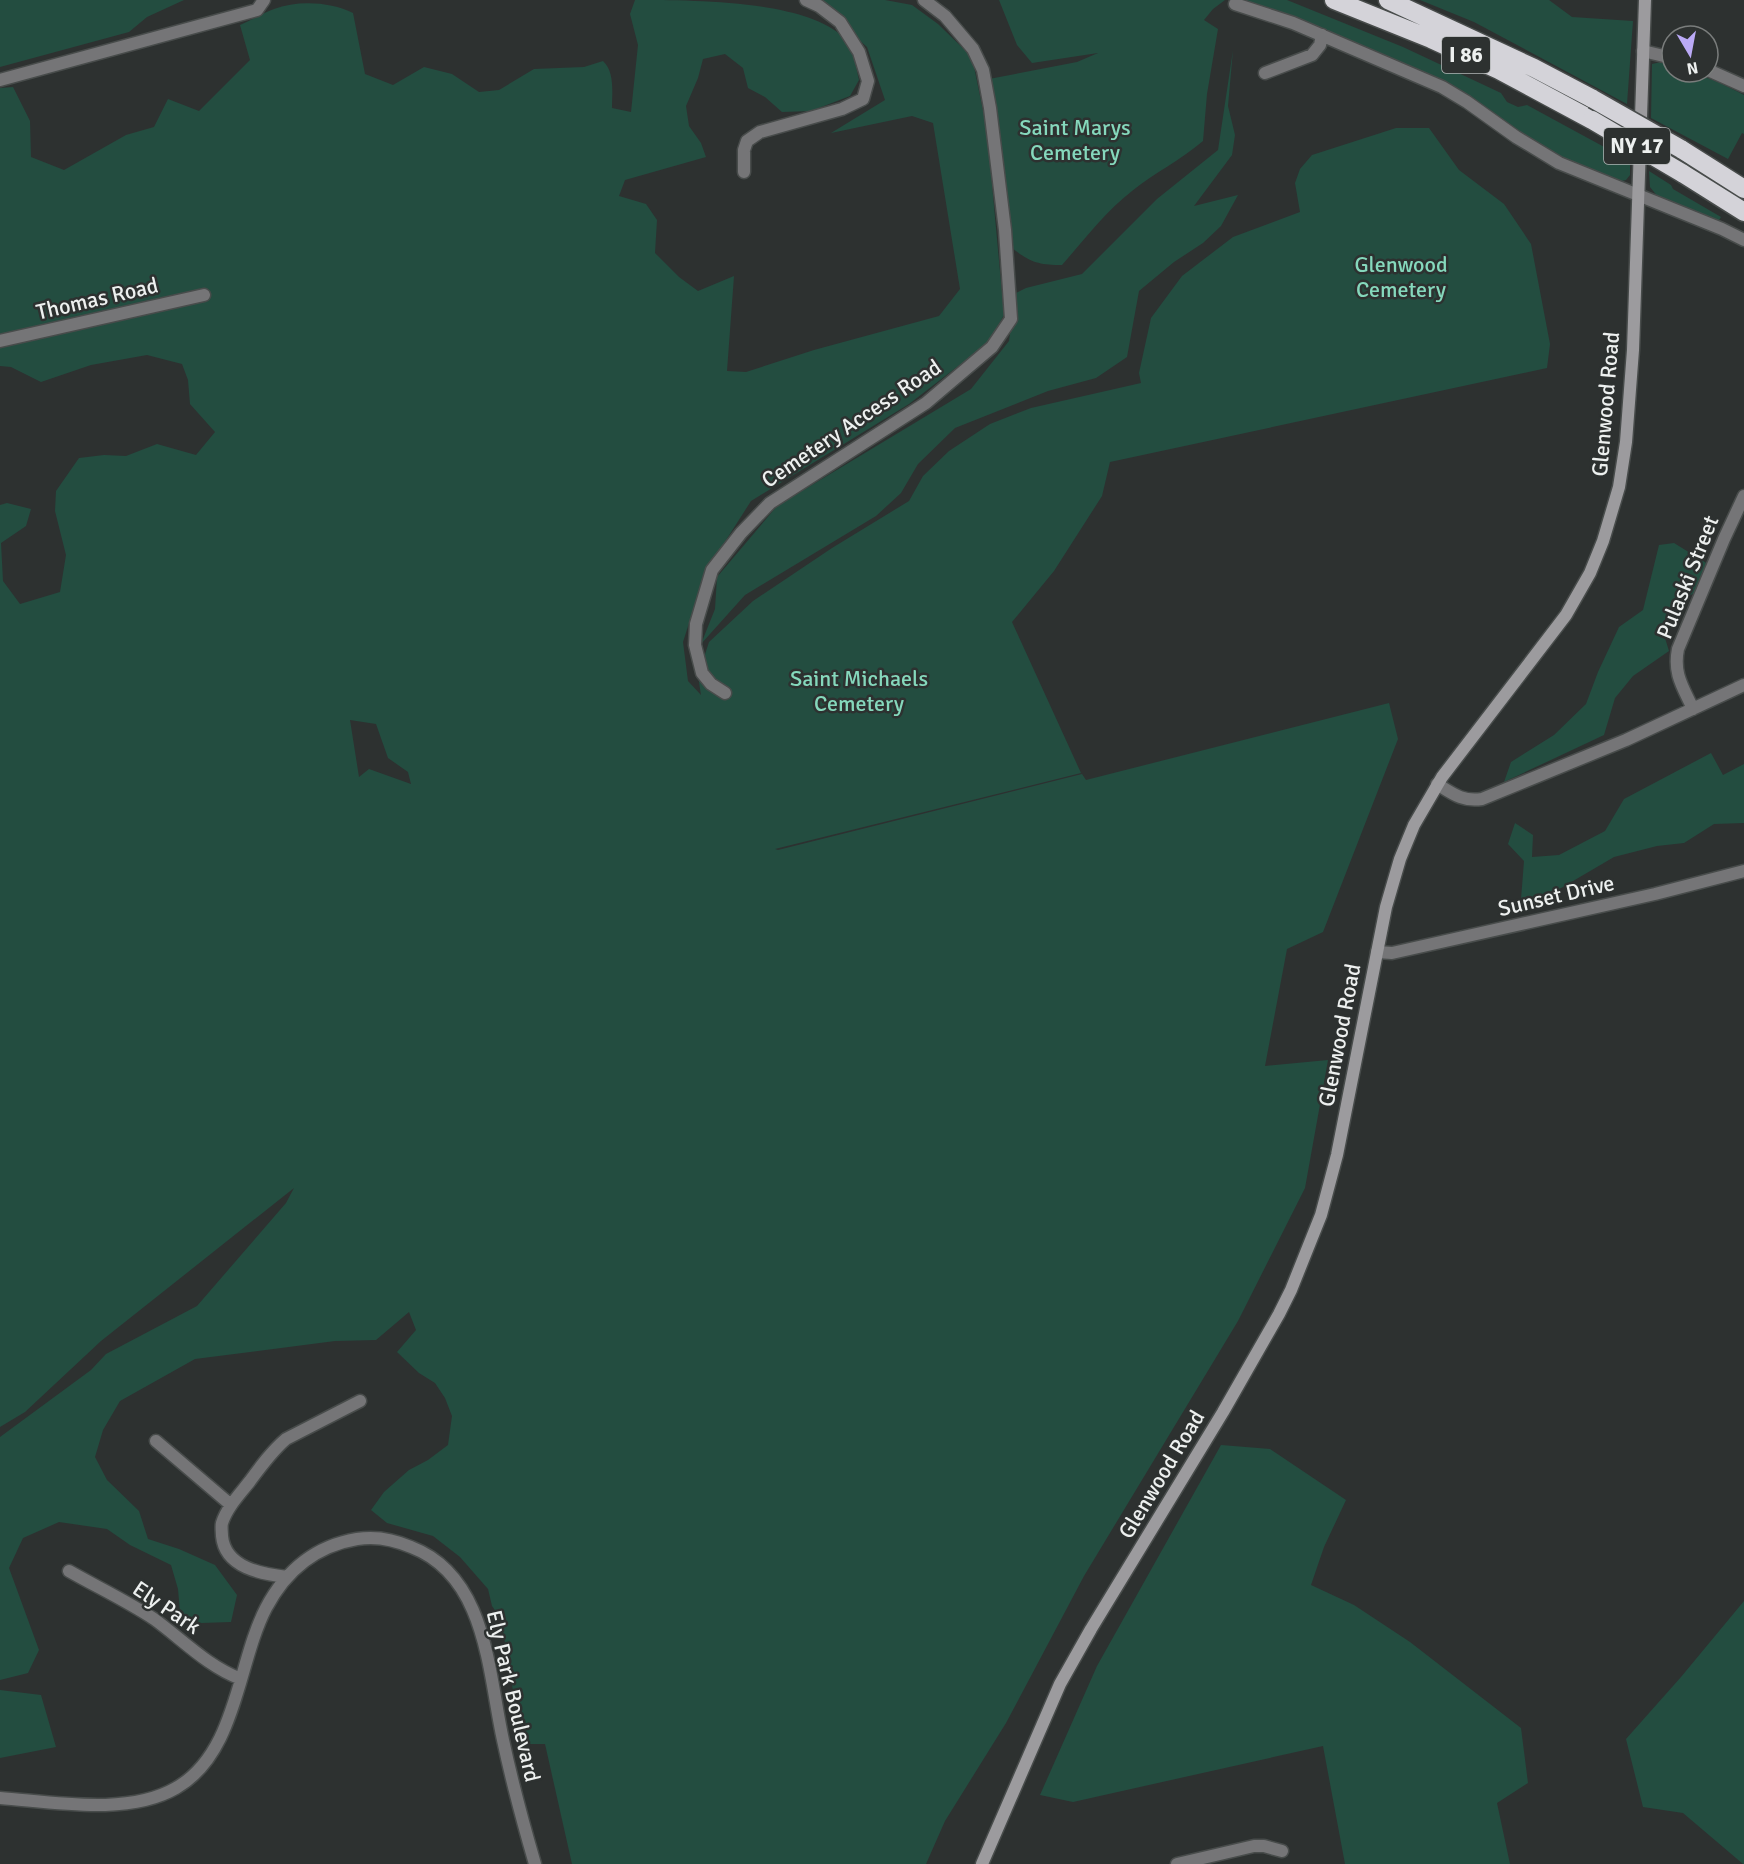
<svg xmlns="http://www.w3.org/2000/svg" width="1744" height="1864" font-family="Signika,sans-serif">
<rect width="100%" height="100%" fill="#2d3130"/>
<!-- green -->
<path fill="#234d40" fill-rule="evenodd" d="M0,0H184L147,17L129,32L0,67Z
M635,0C691,0 805,0 843,37C853,49 856,66 859,80L850,96L811,111L782,112L765,97L748,88L743,68L725,54L703,59L698,78L686,106L689,126L701,143L706,157L625,180L619,196L646,204L657,220L655,253L679,277L698,291L734,276L727,371L746,372L814,350L939,316L960,289L933,123L912,116L831,133L885,100L867,47L815,0H885L912,5L938,24L972,57L987,130L1004,315L988,343L909,404L751,501L705,573L683,642L688,681L701,695L698,676L709,642L753,601L832,548L909,501L923,476L949,451L990,424L1031,408L1141,383L1139,373L1151,318L1182,276L1233,237L1300,212L1295,183L1300,169L1312,155L1396,128H1429L1459,170L1504,204L1531,244L1550,344L1547,368L1110,462L1102,496L1054,571L1012,622L1081,773L775,849L778,850L1082,774L1086,780L1389,703L1398,739L1323,932L1287,949L1265,1066L1328,1060L1305,1188L1238,1321L1084,1576L1006,1723L945,1821L926,1864H572L545,1744H525L523,1751L501,1619L492,1606L488,1589L460,1557L433,1536L387,1523L371,1510L384,1492L409,1470L428,1460L448,1445L452,1416L445,1398L435,1383L419,1373L397,1352L416,1330L409,1312L376,1340L335,1341L195,1359L120,1401L103,1430L95,1457L107,1480L139,1511L148,1539L179,1549L215,1565L237,1595L231,1622L201,1623L180,1612L178,1589L171,1565L130,1545L107,1529L59,1522L23,1538L9,1568L39,1650L28,1673L0,1680V1437L91,1370L106,1354L197,1306L286,1203L294,1188L101,1341L25,1412L0,1427V505L7,503L31,509L26,526L1,543L3,581L20,604L60,592L66,555L55,511L56,491L79,458L104,455L126,456L157,444L196,455L215,432L190,404L188,380L182,364L147,355L91,365L41,382L11,367L0,366V88L13,87L30,121L31,157L64,170L126,135L154,127L168,99L199,111L250,60L240,25C252,20 263,13 274,9C298,0 331,2 353,13L365,74L393,85L424,67L452,74L479,92L499,90L534,69L584,67L603,61C615,72 612,93 612,108L631,112L638,45L630,14ZM350,720L376,724L388,758L408,772L411,784L369,769L359,777Z
M999,0H1225L1213,9L1204,20L1218,29L1207,94L1203,141C1181,160 1154,173 1132,191C1105,212 1084,240 1062,265C1038,265 1029,262 1011,247L989,79L1077,62L1098,53L1032,63L1017,45Z
M1243,0H1287L1403,47L1501,93L1507,102L1518,107L1527,105L1630,161V175L1626,180L1618,182L1552,154L1479,104L1378,53Z
M1420,0H1549L1572,17L1633,21L1627,104L1474,22Z
M1233,50L1228,106L1235,135L1232,155L1194,206L1238,195L1221,226L1203,243L1174,262L1139,291L1127,357L1096,378L1048,391L955,428L918,464L901,493L876,516L745,595L701,644L715,609L717,577L777,506L971,389L1009,341L1016,293L1026,288L1082,274L1157,199L1218,150Z
M1661,62L1672,66V72C1701,72 1719,82 1744,95V134L1742,133L1728,159L1651,118L1652,64Z
M1649,171L1671,185L1673,189L1721,217L1718,222L1658,197L1650,187Z
M1674,543L1708,564L1694,593L1677,604L1661,625L1669,651L1633,676L1615,698L1604,735L1504,782L1511,762L1554,735L1586,704L1598,672L1619,627L1643,610L1659,545Z
M1711,753L1723,775L1744,764V823L1714,824L1684,843L1657,846L1614,857L1520,912L1524,861L1508,844L1515,823L1533,835L1532,857L1559,855L1605,831L1624,799Z
M1221,1445L1270,1449L1346,1500L1324,1547L1311,1585L1354,1605L1410,1642L1521,1728L1528,1783L1497,1803L1510,1864H1345L1323,1746L1073,1802L1040,1795L1097,1666Z
M1744,1601V1864H1743L1683,1813L1643,1807L1626,1739L1681,1677Z
M0,1690L41,1695L56,1747L0,1758Z"/>
<g fill="none" stroke-linecap="round" stroke-linejoin="round">
<defs>
<path id="street" d="M1235,4L1293,23L1442,87L1467,102L1516,137L1559,163L1722,229L1744,240
M1643,51L1672,58
M1708,70L1744,86
M1265,73L1312,55L1320,45L1322,35
M0,80L257,10L264,0
M744,172V150L747,141L760,132L842,109L863,99L868,81L859,52L840,22L819,6L806,0
M0,341L204,295
M725,693L711,684L702,673L695,645L696,624L712,570L741,533L770,503L926,403L992,347L1011,319L1005,230L990,108L983,70L973,49L945,16L924,0
M1693,709C1683,687 1673,674 1678,649L1724,539L1744,496
M1437,784C1453,794 1463,802 1482,799L1626,740L1744,685
M1377,952L1392,953L1655,894L1744,871
M156,1441L231,1505
M69,1571C97,1587 127,1601 154,1619C183,1640 207,1666 241,1679
M287,1577C262,1574 225,1568 222,1536C222,1532 221,1527 222,1523C227,1507 240,1494 250,1481C261,1466 272,1451 286,1439L360,1401
M0,1798C53,1802 128,1816 176,1788C237,1753 237,1664 266,1608C286,1570 315,1546 357,1539C375,1536 395,1540 411,1547C487,1576 488,1672 503,1740C512,1782 523,1823 535,1864
M1177,1864L1254,1846H1264L1282,1851"/>
<path id="secondary" d="M982,1864L1060,1684L1091,1629L1223,1412L1279,1314L1291,1290L1321,1215L1337,1155L1386,907L1400,859L1414,825L1442,777L1566,615L1590,573L1603,541L1619,487L1626,442L1633,350L1645,0"/>
<path id="highway" d="M1334,0L1431,39L1499,70L1592,120
M1388,0L1534,68L1593,99
M1681,149L1744,189
M1682,173L1744,212"/>
</defs>
<!-- street casing -->
<use href="#street" stroke="#484c4b" stroke-width="15"/>
<!-- secondary casing -->
<use href="#secondary" stroke="#484c4b" stroke-width="15"/>
<!-- highway casing -->
<use href="#highway" stroke="#484c4b" stroke-width="21"/>
<!-- street -->
<use href="#street" stroke="#757577" stroke-width="12"/>
<!-- secondary -->
<use href="#secondary" stroke="#9c9b9e" stroke-width="12"/>
<!-- highway -->
<use href="#highway" stroke="#d4d3d9" stroke-width="18"/>
<defs>
<path id="highway-bridge" d="M1593,99L1681,149
M1592,120L1682,173"/>
</defs>
<!-- highway-bridge casing -->
<use href="#highway-bridge" stroke="#484c4b" stroke-width="21" stroke-linecap="butt"/>
<!-- highway-bridge -->
<use href="#highway-bridge" stroke="#d4d3d9" stroke-width="18"/>
</g>
<g text-anchor="middle" stroke-width="5" stroke-linejoin="round" paint-order="stroke">
<!-- shield labels -->
<g fill="#2d3130" stroke="#b3b7b6" stroke-width="1.5">
<rect x="1442" y="37" width="48" height="36" rx="4.5"/>
<rect x="1604" y="128" width="66" height="36" rx="4.5"/>
</g>
<g font-size="21" font-weight="bold" fill="#edf0ef">
<text x="1466" y="62">I 86</text>
<text x="1637" y="153">NY 17</text>
</g>
<!-- park labels -->
<g font-size="22" fill="#85d8bc" stroke="#2d3130">
<text x="1075" y="135">Saint Marys<tspan x="1075" dy="25">Cemetery</tspan></text>
<text x="1401" y="272">Glenwood<tspan x="1401" dy="25">Cemetery</tspan></text>
<text x="859" y="686">Saint Michaels<tspan x="859" dy="25">Cemetery</tspan></text>
</g>
<!-- street labels -->
<g font-size="22" fill="#edf0ef" stroke="#2d3130">
<text transform="translate(97 298) rotate(-13)" y="8">Thomas Road</text>
<text transform="translate(1605 404) rotate(-85)" y="8">Glenwood Road</text>
<text transform="translate(851 423) rotate(-34)" y="8">Cemetery Access Road</text>
<text transform="translate(1687 577) rotate(-68)" y="8">Pulaski Street</text>
<text transform="translate(1556 895) rotate(-13)" y="8">Sunset Drive</text>
<text transform="translate(1339 1035) rotate(-79)" y="8">Glenwood Road</text>
<text transform="translate(1161 1474) rotate(-59)" y="8">Glenwood Road</text>
<text transform="translate(167 1607) rotate(34)" y="8">Ely Park</text>
<text transform="translate(514 1696) rotate(77)" y="8">Ely Park Boulevard</text>
</g>
</g>
<!-- north arrow -->
<g transform="translate(1690 54) rotate(170)"><circle r="28" fill="#2d3130" stroke="#7a7d7c" stroke-width="1.5"/>
<path d="M0-4.5L10 22L0 15L-10 22Z" fill="#bbaaf6"/>
<text y="-9" font-size="16" font-weight="bold" text-anchor="middle" fill="#edf0ef">N</text>
</g>
</svg>
